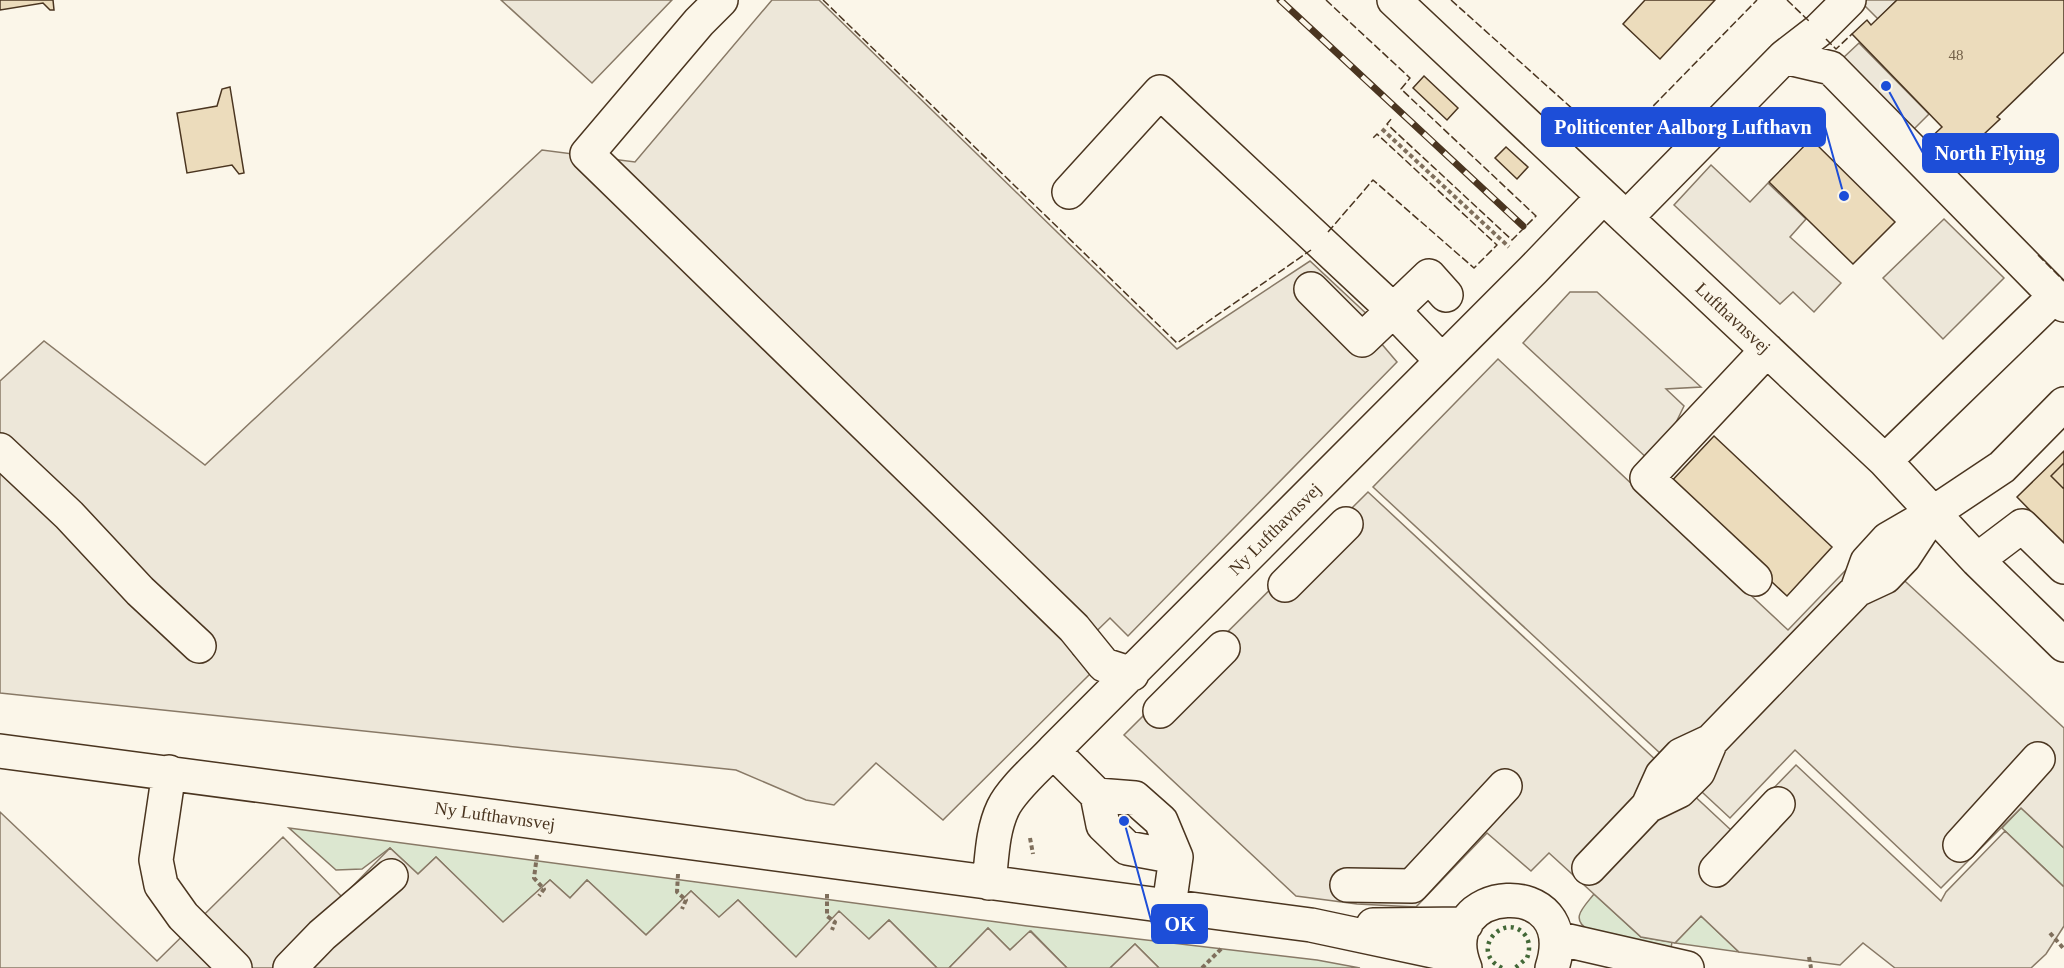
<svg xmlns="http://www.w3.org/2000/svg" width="2064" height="968" font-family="Georgia,serif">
<rect width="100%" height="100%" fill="#fbf6e9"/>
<!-- green -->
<path fill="#dce7d0" stroke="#887966" stroke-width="1.5" d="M2021,808L2064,848V887L2002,828Z
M289,828L1027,926L1317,960L1360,968H1159L1135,944L1110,968H1067L1031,931L1010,950L988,928L949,968H937L889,920L869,939L796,958L738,900L719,918L691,891L646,935L587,880L570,898L550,880L503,923L436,857L418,874L390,848L362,869L336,870Z
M1594,894L1641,937L1672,942L1671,948L1589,930C1569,919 1584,907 1594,894Z
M1701,916L1739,952L1675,943Z"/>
<!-- parking -->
<path fill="#ede7d9" stroke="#887966" stroke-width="1.5" d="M501,0H672L592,83Z
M772,0H819L1177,349L1310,261L1388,334L1380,342L1397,362L1128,636L1110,618L1073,654L1091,673L943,820L876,763L834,805L806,800L736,770L0,693V381L44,341L205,465L542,150L635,162Z
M1859,0H1897L1878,19Z
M1859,43L1929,114L1913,130L1843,58Z
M1711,165L1750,202L1768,183L1806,219L1790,237L1841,283L1814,312L1793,292L1780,304L1674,205Z
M1944,219L2004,278L1943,339L1883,278Z
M1570,292H1597L1701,387L1666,389L1684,406L1667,441L1649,460L1523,343Z
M1498,359L1788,630L1868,547L2064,728V848L2021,808L1941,888L1795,750L1730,818L1373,487Z
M1368,492L1732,831L1796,765L1941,901L1946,892L2005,831L2064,887V926L2046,954L2031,968H1895L1863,943L1840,965L1739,952L1701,916L1675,943L1641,937L1549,853L1531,871L1487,833L1416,907L1357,904L1296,896L1124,735Z
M0,812L157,961L283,837L342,897L390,848L418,874L436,857L503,922L550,880L570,898L587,880L646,935L691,891L719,917L738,900L796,957L839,911L869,939L889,920L937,968H0Z
M988,928L1010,950L1030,931L1067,968H949Z
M1135,944L1159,968H1110Z"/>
<!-- building -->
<path fill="#ecdcbc" stroke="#4a3520" stroke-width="1.5" d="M0,0H53L54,10H50L43,3L0,10Z
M1645,0H1715L1660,59L1623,24Z
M1897,0H2064V52L1997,117L2000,119L1967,150L1951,134L1934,151L1926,142L1942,127L1852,34L1867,20L1871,25Z
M1424,76L1458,108L1447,120L1413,88Z
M230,87L244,173L239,174L232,165L187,173L177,113L217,106L222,89Z
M1811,139L1895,222L1853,264L1769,182Z
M1506,147L1528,167L1517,179L1495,158Z
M1714,436L1832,547L1787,596L1668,485Z
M2064,451V463L2051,476L2064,489V545L2017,497Z
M2064,463V489L2051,476Z"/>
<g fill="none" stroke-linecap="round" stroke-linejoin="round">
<defs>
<path id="minor" d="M721,0L699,22L587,154L1074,628L1104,665L1132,674
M1394,0L1885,461L1977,560L2064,645
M1784,57L1819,30L1849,0
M1069,192L1160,92L1393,310L1442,361
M1626,218L1784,57L1831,68L2064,305
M1311,289L1362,340L1429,276L1446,295
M0,450L69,515L140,591L199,646
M1885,461L2055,296
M1977,560L2022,526L2064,567
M1755,579L1647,478L1767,350
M1285,585L1346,524
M1857,590L1867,562L1888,539L1933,513L2002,467L2064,404
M1160,711L1223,648
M0,751L1311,925L1461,957
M1053,751L1097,795L1103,825L1127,848L1176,857
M169,772L156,860L161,885L183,916L235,968
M1097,795L1135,798L1161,821L1176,857L1169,906
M1648,806L1662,775L1681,755L1711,741L1857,590L1885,577L1904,557L1933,513
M1960,845L2038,759
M1589,868L1648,806L1679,791L1698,772L1711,741
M1716,870L1778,804
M989,883C992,858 992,831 1003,808C1012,789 1038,767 1053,751L1533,270L1603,197
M1347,885L1412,886L1505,786
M1373,925L1466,924
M1556,938L1687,968
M290,968L322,935L391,876
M1465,968C1430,884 1583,872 1552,968"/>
</defs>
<!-- minor casing -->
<use href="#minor" stroke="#4a3520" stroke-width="36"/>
<!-- path -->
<path stroke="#7f6f5c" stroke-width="4" stroke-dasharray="4.5 3" stroke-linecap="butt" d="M1382,129L1509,247
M1030,838L1033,854
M537,855L534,878L544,889L539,896
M678,874L677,892L686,900L682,909
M827,894V916L835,922L832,930
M2050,933L2064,949
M1809,957L1811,968
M1202,968L1223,947"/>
<!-- minor -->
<use href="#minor" stroke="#fbf6e9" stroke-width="33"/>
<defs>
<path id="rail" d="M1280,0L1523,226"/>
</defs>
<!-- rail casing -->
<use href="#rail" stroke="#4a3520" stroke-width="7"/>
<!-- rail -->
<use href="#rail" stroke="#fbf6e9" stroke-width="4.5" stroke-dasharray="14" stroke-linecap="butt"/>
<!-- hedge -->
<path stroke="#436837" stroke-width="4.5" stroke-dasharray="3 4.5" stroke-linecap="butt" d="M1502,968C1467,951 1505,910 1525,935C1530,942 1530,950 1527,958L1515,968"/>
<!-- fence -->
<path stroke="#4a3520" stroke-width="1.5" stroke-dasharray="8 3" stroke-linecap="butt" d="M823,0L1177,343L1311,250
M1326,0L1410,78L1401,89L1536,216L1512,240L1387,124L1392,118
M1451,0L1614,146L1757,0
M1787,0L1810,22
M1826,39L1836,49L1852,34
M1328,232L1373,180L1474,268L1497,245L1377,134L1372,139
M2038,255L2064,281"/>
</g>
<g text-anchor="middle" stroke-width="4.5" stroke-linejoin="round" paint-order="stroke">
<!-- number labels -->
<g font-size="15" fill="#725f47">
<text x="1956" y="60">48</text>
</g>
<!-- street labels -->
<g font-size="18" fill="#4a3520" stroke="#fbf6e9">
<text transform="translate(1733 318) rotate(43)" y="6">Lufthavnsvej</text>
<text transform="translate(1275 529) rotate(-45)" y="6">Ny Lufthavnsvej</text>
<text transform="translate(495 816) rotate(8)" y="6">Ny Lufthavnsvej</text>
</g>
</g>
<!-- callouts -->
<path fill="none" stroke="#1d4ed8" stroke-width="2" d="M1844 196L1825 127M1886 86L1923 153M1124 821L1152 924"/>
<g fill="#1d4ed8" stroke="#fbf6e9" stroke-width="2">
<circle cx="1844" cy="196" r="6"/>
<circle cx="1886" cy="86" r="6"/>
<circle cx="1124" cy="821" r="6"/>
</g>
<g fill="#1d4ed8" stroke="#1d4ed8" stroke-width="2">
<rect x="1542" y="108" width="283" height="38" rx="6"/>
<rect x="1923" y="134" width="135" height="38" rx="6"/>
<rect x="1152" y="905" width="55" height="38" rx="6"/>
</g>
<g font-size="20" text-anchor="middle" font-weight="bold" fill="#fff">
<text x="1683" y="134">Politicenter Aalborg Lufthavn</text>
<text x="1990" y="160">North Flying</text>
<text x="1180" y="931">OK</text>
</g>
</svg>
